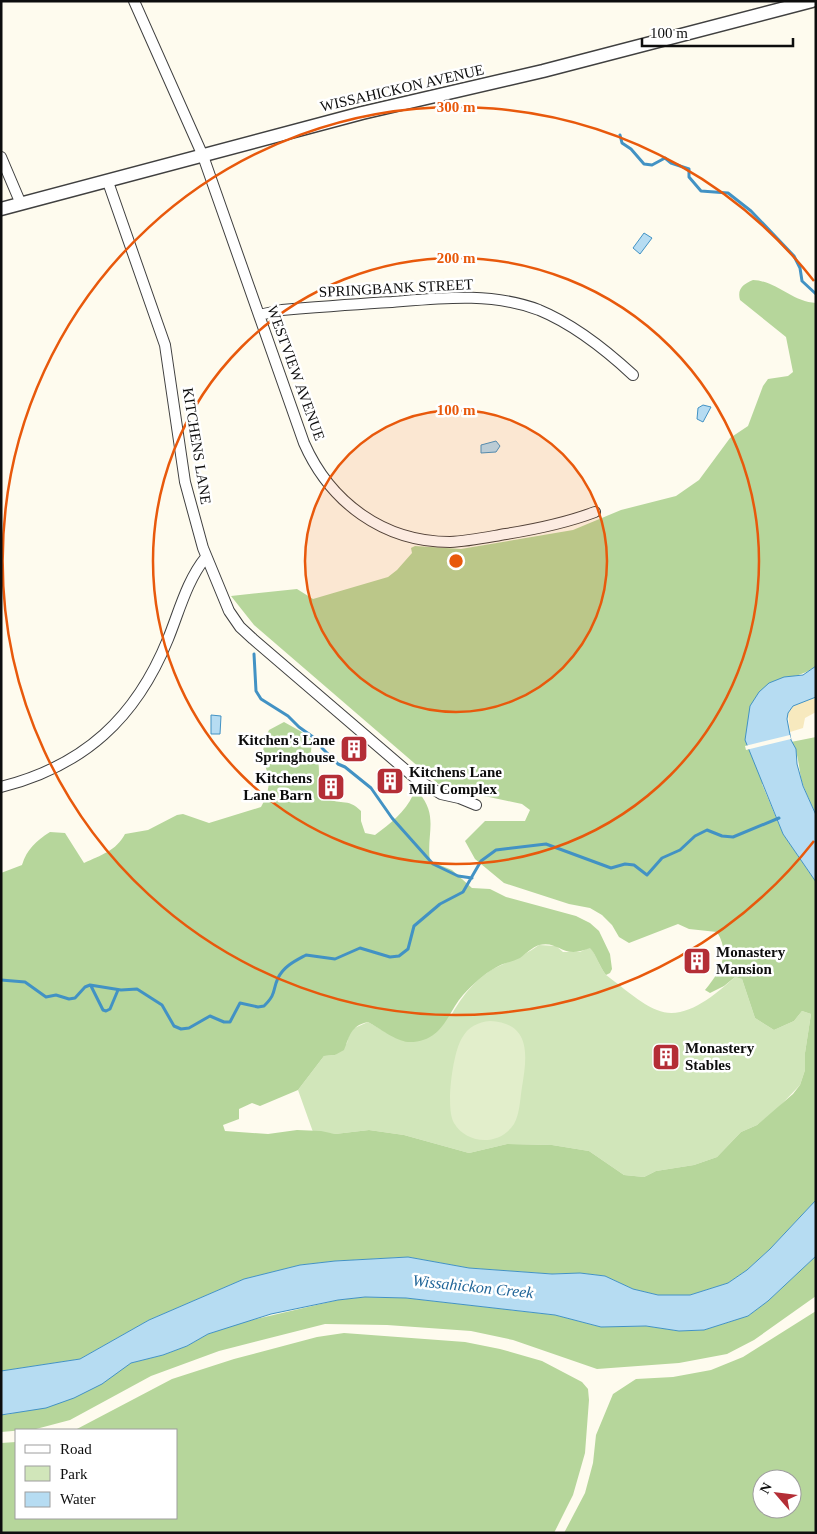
<svg xmlns="http://www.w3.org/2000/svg" width="817" height="1534" font-family="'Times New Roman',serif">
<rect width="100%" height="100%" fill="#fefbee"/>
<!-- green -->
<path fill="#d1e6ba" d="M539,945L556,946L563,952H580L590,947C597,956 599,966 606,975C620,985 641,1004 657,1010C685,1022 716,994 735,977L742,979L755,1018L774,1030L794,1021L802,1011L811,1014L805,1053V1070L800,1085L776,1110L757,1125L741,1132L717,1157L694,1165L656,1171L644,1177L624,1175L589,1151L552,1145L507,1144L469,1153L404,1135L369,1130L335,1134L313,1132L298,1090L324,1056L335,1055L347,1043L350,1030L368,1022L389,1034L452,1014C462,996 478,976 497,967C512,960 525,955 539,945Z"/>
<!-- forest -->
<path fill="#b6d69b" fill-rule="evenodd" d="M753,280C777,281 792,302 816,303V666C798,679 789,675 769,683L762,784L783,834L816,882V1200L770,1249L747,1270L728,1283L690,1295H658L633,1289L605,1276L580,1273L552,1274L469,1268L408,1257L335,1261L300,1265L244,1279L149,1320L80,1359L1,1371V873L22,865C27,849 36,841 50,832L65,833L84,863C101,855 116,851 125,834L148,830L177,815L183,814L209,823L261,807C279,775 259,769 264,745C265,740 267,734 269,730L284,722L302,732L312,740L311,752C313,755 317,759 318,762C321,773 315,789 325,797C338,806 348,797 361,811V821L365,833L375,835C390,824 405,812 413,795L419,793C439,816 426,835 430,861L452,870L472,888L490,889L506,897L576,916L590,923L599,931L610,954L612,969L610,973L606,975C599,966 597,956 590,948C561,960 560,940 539,945C533,947 525,954 520,958C512,962 503,963 495,968C484,974 472,985 463,995C447,1013 443,1043 408,1042C396,1041 379,1028 368,1022C350,1026 350,1036 344,1050L335,1055L324,1056L298,1090L260,1106L252,1103L239,1109V1119L223,1125L225,1131L268,1134L297,1130L321,1131L335,1134L369,1130L404,1135L469,1153L507,1144L552,1145L589,1151L624,1175L644,1177L656,1171L694,1165L717,1157L741,1132L757,1125L793,1094L800,1085L805,1070V1053L811,1014L802,1011L794,1021L774,1030L755,1018L742,979L735,977L724,986L710,993L705,990C720,972 731,954 717,932L689,929L678,924L629,943L619,937L612,925L602,915L590,908L569,904L504,883L475,859L465,841L485,821H525L530,810L522,804L442,787L254,625L231,596L297,589L313,599L388,577L397,570L412,553L411,548L415,546L461,549L573,530L621,510L676,496L699,480L730,438L748,426L763,386L768,379L788,376L793,372L786,337L740,300C737,289 743,284 753,280Z
M816,737V815C812,805 807,795 803,785C798,771 800,753 791,742Z
M816,1256V1296L754,1340L727,1354L679,1363L597,1369L513,1340L471,1331L387,1325L325,1324L219,1351L151,1376L70,1420L36,1429L1,1432V1415L11,1414L117,1372L131,1363L163,1355L187,1346L208,1334L239,1323L338,1300L365,1297L406,1298L555,1315L601,1327L646,1326L679,1331L704,1330L748,1316L768,1301Z
M816,1311V1532L564,1533L585,1493L593,1463L596,1435L613,1394L636,1379L673,1377L711,1370L743,1357ZM762,1479H792V1509H762Z
M344,1333L465,1342L500,1349L542,1361L582,1382L588,1389L589,1400L585,1453L573,1495L554,1533H1V1443L16,1442V1518H176V1430H75L172,1379L234,1359L317,1337Z"/>
<!-- sand -->
<path fill="#f7e9be" d="M816,697V712L805,718L803,728L790,732L788,713L793,706Z"/>
<!-- pitch -->
<path fill="#e2eecb" d="M490,1021C532,1023 527,1057 522,1087C520,1099 520,1113 514,1124C500,1146 467,1145 454,1123C445,1108 453,1052 462,1038C468,1027 478,1022 490,1021Z"/>
<!-- water -->
<path fill="#b6dcf2" stroke="#4292c4" d="M644,233L652,238L640,254L633,248Z
M703,405L711,407L703,422L697,419L698,408Z
M496,441L500,446L496,452L481,453V445Z
M816,666V697L793,706L788,713L787,719L791,740L796,749L797,764L803,786L816,815V882L783,834L745,740L750,706L759,692L769,683L784,677L803,675Z
M211,715L221,716L220,734H211Z
M816,1200V1256L768,1301L748,1316L704,1330L679,1331L646,1326L601,1327L555,1315L406,1298L365,1297L338,1300L271,1314L208,1334L187,1346L163,1355L131,1363L102,1384L74,1398L46,1408L1,1415V1371L80,1359L149,1320L244,1279L300,1265L335,1261L408,1257L469,1268L552,1274L580,1273L605,1276L633,1289L658,1295H690L728,1283L747,1270L770,1249Z"/>
<!-- pier -->
<path fill="#fefbee" d="M790,735L791,739L746,750L745,746Z"/>
<g fill="none" stroke-linecap="round" stroke-linejoin="round">
<!-- stream -->
<path stroke="#4292c4" stroke-width="3" d="M620,135L622,143L631,149L644,164L652,165L665,158L671,163L689,169V177L701,191L728,193L751,211L794,256L800,268L802,281L816,294
M254,654L256,691L261,699L288,716L299,727L320,742L322,748L338,764L345,767L371,788L392,818L433,864L458,876L472,878
M1,980L25,982L46,997L56,995L69,999L75,998L85,987L90,985L121,990L137,989L162,1005L174,1026L181,1029L189,1028L210,1016L224,1022H230L240,1003L258,1007L264,1006C277,993 272,991 278,978C284,966 295,961 306,955L335,959L360,948L390,957L399,956L408,949L414,926L440,904L463,892L481,861L496,850L546,844L611,868L625,864L634,865L647,875L662,858L680,850L695,836L707,830L722,836L733,837L779,818
M91,986L103,1010L106,1011L110,1009L118,990"/>
<defs>
<path id="minor" d="M134,1L203,156L304,443C330,502 383,542 450,542C469,541 488,537 506,534C537,529 566,523 595,512
M1,157L21,204
M108,182L165,345L185,482L203,548L229,611L240,627L253,639L415,778L441,794L459,798L476,805
M259,315L282,310C318,307 355,304 392,302C441,298 492,292 539,310C573,324 606,350 633,375
M1,787C84,766 136,718 168,639C179,612 187,580 206,557"/>
<path id="tertiary" d="M1,209L362,113L543,71L812,1"/>
</defs>
<!-- minor casing -->
<use href="#minor" stroke="#404040" stroke-width="12"/>
<!-- tertiary casing -->
<use href="#tertiary" stroke="#404040" stroke-width="15"/>
<!-- minor -->
<use href="#minor" stroke="#fff" stroke-width="10"/>
<!-- tertiary -->
<use href="#tertiary" stroke="#fff" stroke-width="12"/>
</g>
<!-- distance rings -->
<circle cx="456" cy="561" r="151" fill="#e8590c" fill-opacity=".12"/>
<g fill="none" stroke="#e8590c" stroke-width="2.5">
<circle cx="456" cy="561" r="151"/>
<circle cx="456" cy="561" r="303"/>
<path d="M814 841A454 454 0 1 1 814 281"/>
</g>
<!-- icons -->
<defs>
<symbol id="building-square" viewBox="-11 -11 22 22"><rect x="-9" y="-9" width="18" height="18" rx="4" fill="#b42e36" stroke="#fff"/><path d="M-4-6H4V6H1V3H-1V6H-4ZM-2.5-4.3h1.7v1.8h-1.7ZM.8-4.3h1.7v1.8H.8ZM-2.5-1h1.7V.8h-1.7ZM.8-1h1.7V.8H.8Z" fill="#fff"/></symbol>
</defs>
<g fill-rule="evenodd">
<use href="#building-square" x="338" y="733" width="32" height="32"/>
<use href="#building-square" x="374" y="765" width="32" height="32"/>
<use href="#building-square" x="315" y="771" width="32" height="32"/>
<use href="#building-square" x="681" y="945" width="32" height="32"/>
<use href="#building-square" x="650" y="1041" width="32" height="32"/>
</g>
<g text-anchor="middle" stroke-width="5" stroke-linejoin="round" paint-order="stroke">
<!-- street labels -->
<g font-size="15" fill="#0d0d0d" stroke="#fff">
<text transform="translate(402 88) rotate(-13)" y="5">WISSAHICKON AVENUE</text>
<text transform="translate(396 288) rotate(-3)" y="5">SPRINGBANK STREET</text>
<text transform="translate(296 373) rotate(70)" y="5">WESTVIEW AVENUE</text>
<text transform="translate(197 446) rotate(81)" y="5">KITCHENS LANE</text>
</g>
<!-- poi labels -->
<g font-size="15" font-weight="bold" fill="#0d0d0d" stroke="#fff" text-anchor="start">
<text x="335" y="745" text-anchor="end">Kitchen's Lane<tspan x="335" dy="17">Springhouse</tspan></text>
<text x="409" y="777">Kitchens Lane<tspan x="409" dy="17">Mill Complex</tspan></text>
<text x="312" y="783" text-anchor="end">Kitchens<tspan x="312" dy="17">Lane Barn</tspan></text>
<text x="716" y="957">Monastery<tspan x="716" dy="17">Mansion</tspan></text>
<text x="685" y="1053">Monastery<tspan x="685" dy="17">Stables</tspan></text>
</g>
<!-- water labels -->
<g font-size="16" font-style="italic" fill="#1f6497" stroke="#fff">
<text transform="translate(473 1286) rotate(6)" y="6">Wissahickon Creek</text>
</g>
</g>
<circle cx="456" cy="561" r="8" fill="#e8590c" stroke="#fff" stroke-width="2.5"/>
<g font-size="15" text-anchor="middle" font-weight="bold" fill="#e8590c" stroke="#fff" stroke-width="5" stroke-linejoin="round" paint-order="stroke">
<text x="456" y="112">300 m</text>
<text x="456" y="263">200 m</text>
<text x="456" y="415">100 m</text>
</g>
<!-- border -->
<rect width="817" height="1534" fill="none" stroke="#0d0d0d" stroke-width="5"/>
<!-- legend -->
<rect x="15" y="1429" width="162" height="90" fill="#ffffff" stroke="#9e9e9e"/>
<rect x="25" y="1445" width="25" height="8" fill="#ffffff" stroke="#9e9e9e"/>
<text x="60" y="1454" font-size="15" fill="#0d0d0d">Road</text>
<rect x="25" y="1466" width="25" height="15" fill="#d1e6ba" stroke="#9e9e9e"/>
<text x="60" y="1479" font-size="15" fill="#0d0d0d">Park</text>
<rect x="25" y="1492" width="25" height="15" fill="#b6dcf2" stroke="#9e9e9e"/>
<text x="60" y="1504" font-size="15" fill="#0d0d0d">Water</text>
<!-- north arrow -->
<g transform="translate(777 1494) rotate(298)"><circle r="24" fill="#ffffff" stroke="#9e9e9e"/>
<path d="M0-4L9 19L0 12L-9 19Z" fill="#b42e36"/>
<text y="-8" font-size="14" font-weight="bold" text-anchor="middle" fill="#0d0d0d">N</text>
</g>
<!-- scale -->
<path d="M642 38v8h151v-8" fill="none" stroke="#0d0d0d" stroke-width="2.5"/>
<text x="650" y="38" font-size="15" fill="#0d0d0d" stroke="#ffffff" stroke-width="4" paint-order="stroke">100 m</text>
</svg>
